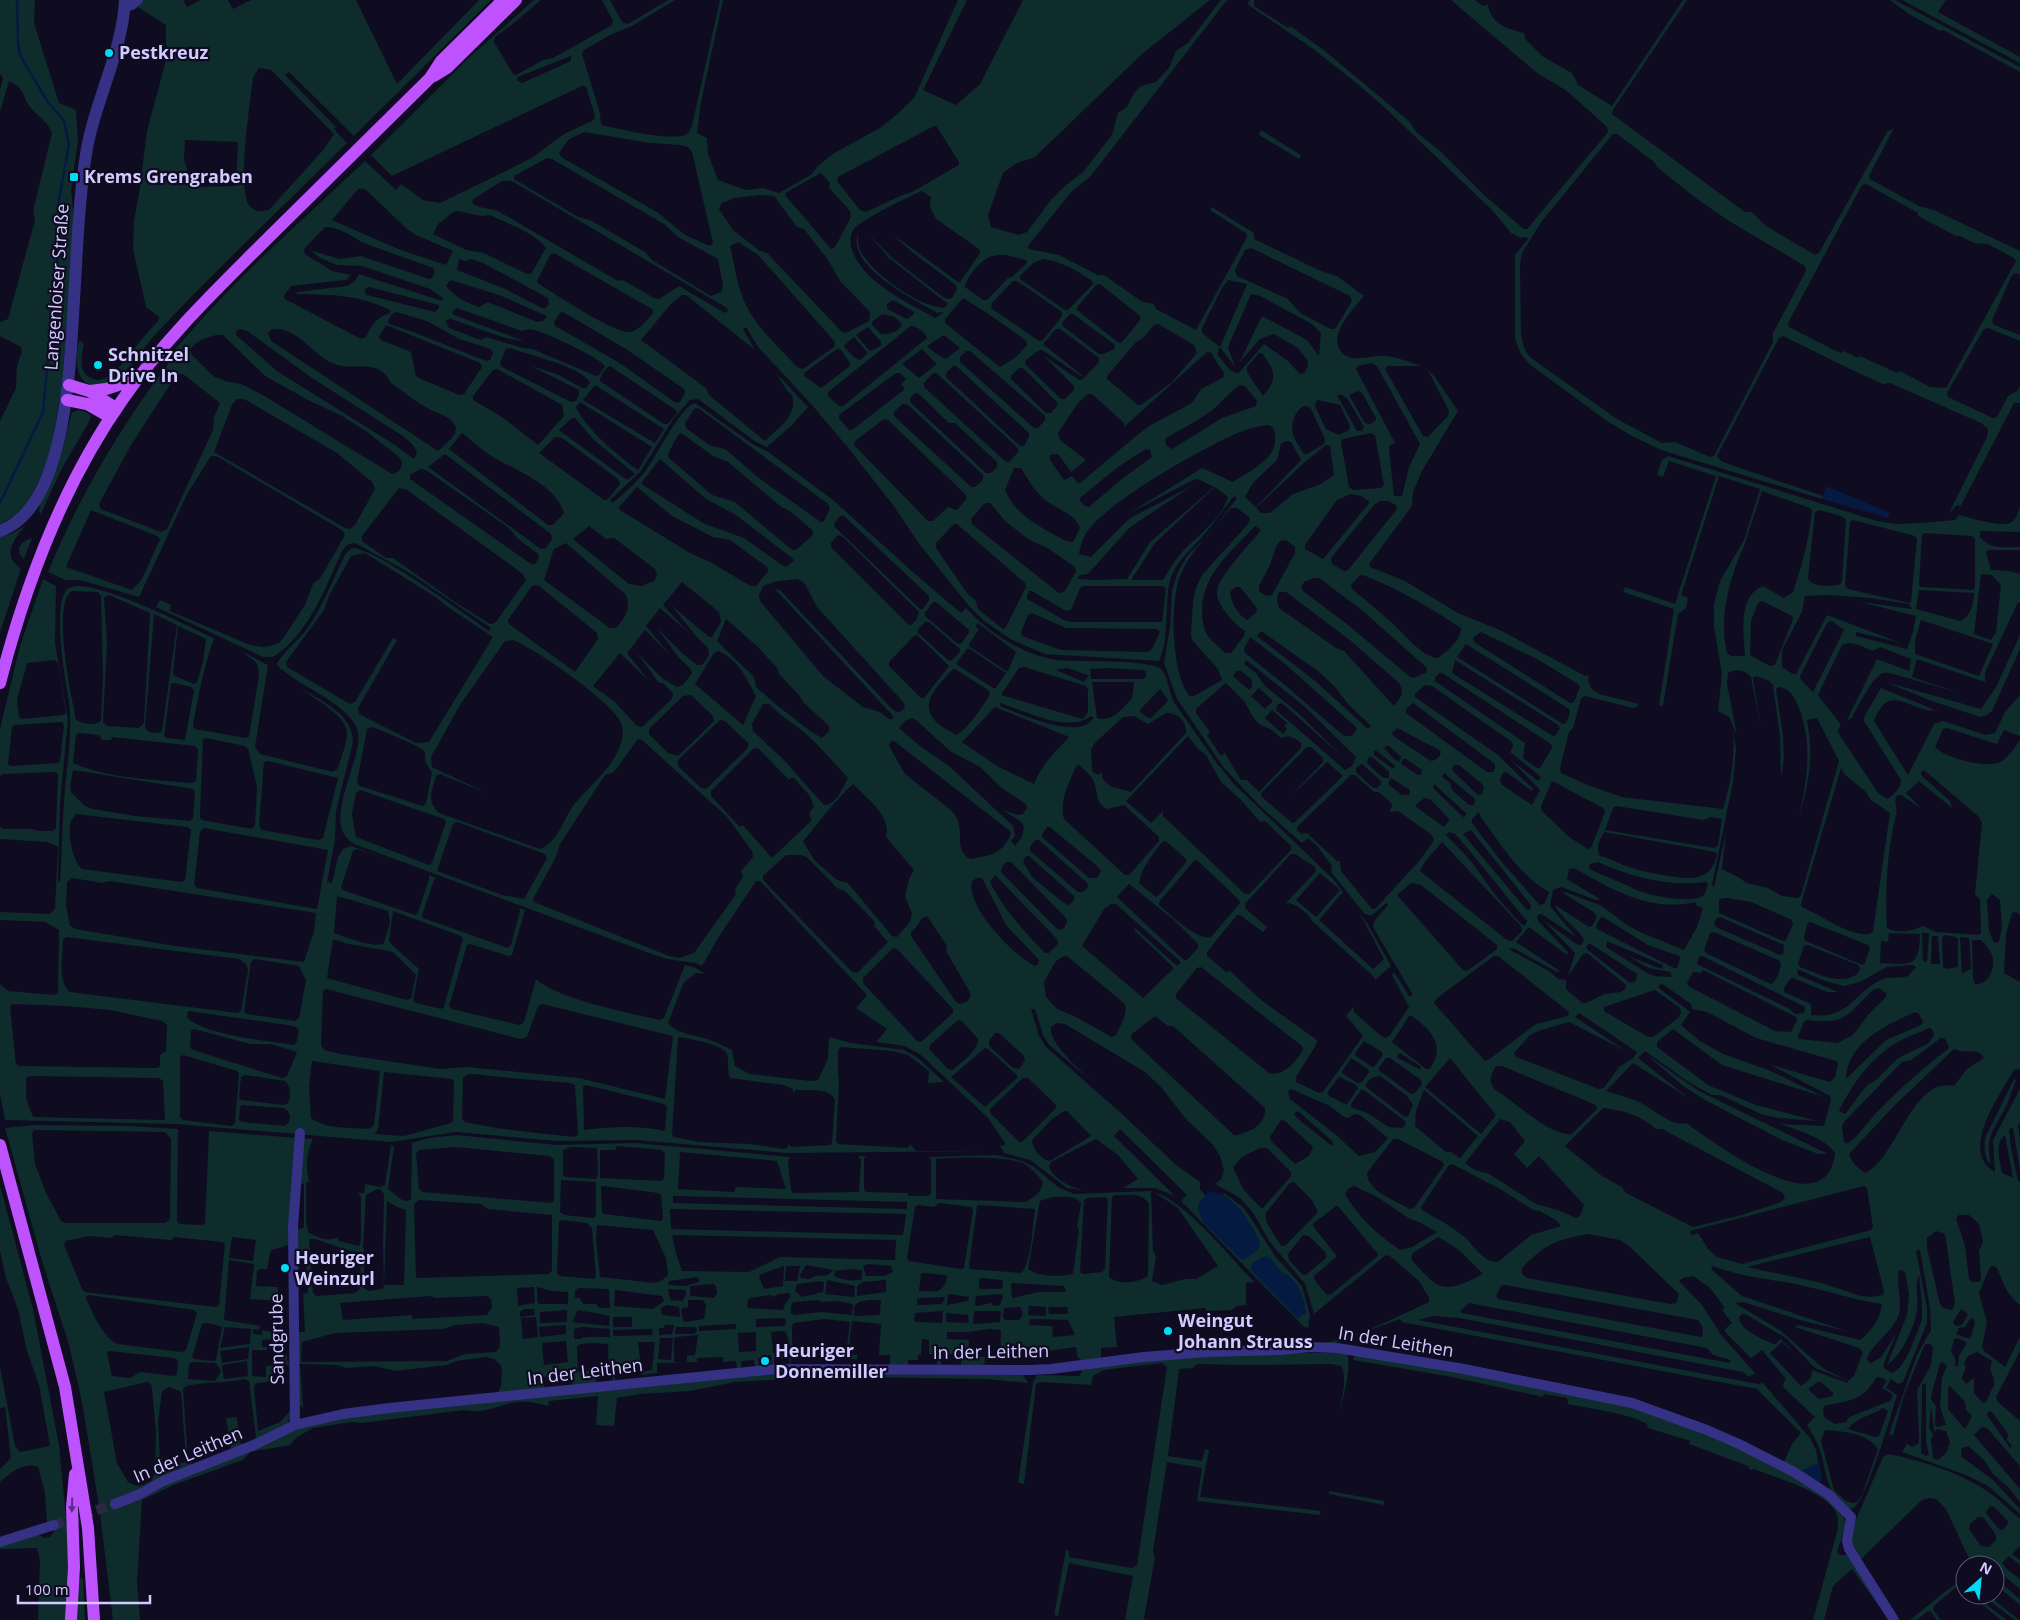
<svg xmlns="http://www.w3.org/2000/svg" width="2020" height="1620" font-family="'Open Sans',sans-serif">
<rect width="100%" height="100%" fill="#0f0b21"/>
<!-- green -->
<path fill="#0d2c2b" fill-rule="evenodd" d="M0,0H35L34,23L59,103L76,110L78,140L71,190L74,219L71,277L62,384L53,439L48,461L27,505L22,511L0,525V421L16,388L17,365L22,352L21,347L0,336V322L8,319L35,220L33,211L52,133C48,121 39,118 31,108C20,95 28,91 9,81L0,112V90L3,78L0,74Z
M131,0H183L187,7L201,0H228L233,9L251,0H356L397,84L479,0H491L354,136L289,72L285,75L336,127L334,129L347,143C283,207 215,270 153,337C142,350 124,378 109,384C77,394 73,364 79,341H81L84,344C82,354 78,370 89,377C108,389 125,359 135,348C142,338 150,330 158,321L159,317L146,307L133,249L134,220L139,194L147,131L166,60V25L136,6ZM259,68L271,70L334,134L324,149L269,210C261,212 254,212 249,205C237,187 250,103 253,78ZM185,140L238,142L236,186L193,187L184,159Z
M534,0H541L514,23L495,37L494,42L513,74L516,75L543,60L553,58L612,25L613,21L602,0H610L622,22L628,24L668,0H675L632,26L612,34L584,50L582,54L600,113L601,125C621,129 666,141 685,135C689,133 690,130 692,126L720,0H723L701,102L697,133L707,138L708,154L718,180L746,190L763,188L779,193L812,174L818,166L834,153L880,128L896,115L914,98L958,0H967L923,90L956,105L980,84L1023,0H1210L1142,54L1035,157L1017,163L1003,173L988,215L991,227L1019,235L1027,232L1051,200L1066,185L1083,172L1112,135L1118,113L1127,107L1134,93L1141,86L1156,82L1169,68L1176,51L1188,43L1221,0H1227L1090,177L1072,191L1028,246L1029,249L1059,255L1098,275H1104L1141,301L1154,304L1156,309L1196,330L1247,237V234L1210,210L1212,207L1254,233V239L1321,271L1337,276L1364,296C1354,309 1329,332 1340,350C1343,355 1347,357 1352,358C1364,359 1376,355 1387,356C1399,358 1410,362 1421,366H1387L1385,369L1423,436L1428,437L1448,416L1449,411L1428,370L1435,377L1458,411L1422,471L1413,492L1412,506L1369,564L1370,567L1405,581L1458,613L1502,631L1585,676L1589,675C1587,684 1591,690 1599,694L1639,704L1637,707L1633,708L1585,696L1581,699L1573,728L1569,732L1560,768L1561,773L1588,785L1622,797L1723,809C1731,782 1735,758 1733,730L1736,749L1733,782L1712,885L1714,887L1726,832L1722,869L1740,878L1746,883L1768,888L1782,896L1798,898L1801,895L1839,761L1817,718L1807,720C1814,759 1809,780 1799,818C1807,779 1813,745 1799,708C1795,698 1790,688 1779,687L1776,689L1783,736L1784,758L1781,778L1780,736L1773,685L1769,681L1756,676L1753,678L1761,730L1751,677C1745,670 1736,668 1728,673L1727,684L1737,735L1729,717L1718,711L1722,674L1714,627V604L1720,581L1744,540L1760,489L1719,476L1681,595L1688,598L1686,608L1678,614L1663,706L1659,705L1674,609L1623,592L1625,587L1675,604L1716,476L1669,461L1663,477L1657,475L1662,460L1668,456L1877,521L1897,524L1922,523L1955,520L1959,515C1971,518 1998,527 2010,523C2015,522 2018,512 2020,507V532L1980,531V537C1991,550 2004,547 2020,547V550H1988L1986,552L1991,570L2009,571L2020,574V603L2018,602L1985,673V682L1917,659L1912,677L1960,693L1893,674C1889,673 1885,672 1881,674C1871,679 1857,709 1851,719L1847,720L1877,659L1909,671L1911,659L1880,647L1873,651C1863,647 1852,640 1842,645L1818,695L1841,725L1838,730L1839,734L1878,793L1887,799C1894,795 1901,788 1901,780L1864,721V717L1881,688L1935,710C1918,714 1894,688 1881,708C1878,712 1875,716 1874,721L1908,775L1934,724L1943,721L1986,735L1995,733L2005,712L2020,695V736L2004,730L1997,744L1947,728L1943,729L1935,747C1944,758 1990,770 2002,761C2009,756 2015,747 2020,740V915L2016,912L2012,913L2006,934L2004,973L2020,982V1069L2014,1070C2000,1095 1958,1152 1995,1172L1993,1140L2020,1089V1122L2018,1125L2020,1141V1169L2013,1128L2009,1129L2011,1148L2018,1181L2020,1182V1305C2007,1296 2003,1282 1997,1268L1993,1266L1990,1267L1979,1293L1987,1322L1982,1347L1984,1351L2005,1367L2020,1337V1351L1996,1397L1998,1402L2020,1421V1466L1987,1428L1982,1427L1974,1435L2020,1489V1502L2009,1488L1993,1474L1984,1460L1968,1446L1962,1448L1961,1451L1962,1457L1993,1480L2020,1509V1514L1988,1486L1966,1475L1902,1452L1907,1444L1912,1447L1918,1444L1919,1440L1917,1390L1931,1365L1933,1348L1930,1344H1925L1904,1395L1893,1436L1889,1434L1917,1355L1931,1330L1930,1308L1920,1250L1916,1251L1927,1308V1323L1903,1382L1898,1384L1891,1379L1886,1388L1897,1395C1892,1412 1865,1506 1852,1509C1826,1500 1827,1472 1820,1450C1817,1441 1812,1433 1807,1425L1815,1417L1784,1388L1783,1384L1786,1379L1762,1350L1751,1358L1727,1334L1724,1330L1732,1323L1722,1310L1725,1308L1710,1288L1693,1276L1683,1278L1679,1281L1702,1305L1722,1336L1755,1373L1749,1377L1743,1372L1459,1318L1433,1316L1418,1320L1758,1384L1763,1383L1810,1438L1816,1450L1822,1480L1783,1464L1792,1444L1801,1433L1757,1389L1402,1322L1400,1319L1332,1344H1317C1356,1339 1394,1318 1429,1302V1298L1419,1281L1390,1256L1386,1255L1314,1314L1305,1284L1269,1241L1254,1214L1240,1198L1215,1184L1221,1179L1224,1170L1220,1156L1213,1145L1185,1118L1161,1087L1145,1072L1065,1024L1057,1023L1051,1027C1048,1045 1087,1076 1100,1088L1049,1045L1043,1035L1035,1009H1031L1039,1036L1046,1047L1122,1114L1176,1165L1200,1182V1189L1209,1200H1222L1224,1193L1244,1208L1275,1256L1302,1286L1310,1315L1308,1328L1304,1327L1181,1201L1187,1195L1120,1129L1114,1136L1175,1196L1155,1188H1123L1138,1179L1118,1155L1096,1139L1051,1162L1049,1167C1054,1180 1073,1188 1086,1191L1067,1188L1030,1160L1004,1153L1000,1146L1005,1145V1143L988,1118L921,1055L905,1046L876,1042L887,1029L856,1008L867,995L760,881H756L718,938L702,966L695,963L667,959L646,952L357,845C316,829 364,760 358,732C351,706 308,690 288,674C284,671 279,669 277,664C281,654 299,640 307,629C323,606 333,579 346,553L352,548C380,550 462,613 489,631L491,628L408,572L355,543L347,545L342,551C325,589 309,634 273,657H263L156,607L160,600L171,605L170,611L250,645L262,647L270,646L279,643L284,637L305,605L313,584L321,577L345,535L342,530L216,456H211L187,494L139,597L80,580H65L48,572C79,497 119,429 168,364L165,362C224,288 297,225 365,161L396,190L401,184L423,200L440,203L508,170L533,157L564,134L594,120L595,116L586,87L582,86L392,176L371,155L473,54ZM571,56V61L522,83L517,80L518,77ZM934,126L937,127L959,162V165L912,192L900,196L866,212L860,210L837,181L838,177ZM584,132L650,143L680,145L688,147L692,152L713,243L710,246L685,235L657,212L561,157L559,153L568,140ZM547,158L552,159L664,224L678,237L718,259L723,286L721,292L711,296L652,260L645,252L590,220L578,217L514,179V176ZM821,173L830,183L829,188L850,211L851,217L835,247L831,249L785,195L787,192ZM502,181H512L727,308L728,311L725,313L679,286L659,299L654,298L623,280L618,281L498,211L480,207L473,204L472,200ZM359,188L366,190L407,229L416,235L453,251L446,265L398,249L332,220ZM922,191L931,197L930,207L936,219L979,249L980,253L960,282H958L892,234L912,252L956,285L957,289L952,298L948,299L943,297L891,257L867,232L889,258L948,304L944,308C918,306 874,275 861,252C858,246 858,240 858,233C846,267 914,299 937,313L944,312L935,318C906,301 862,283 851,247C850,241 850,234 854,229C862,219 908,197 922,191ZM759,195L774,196L797,227L804,229L828,260L840,281L870,312L869,321L846,333L842,332L767,253L760,251L733,230L719,209L722,203L735,198ZM457,211L482,216L490,215C508,224 534,232 546,248L531,274H527L484,253L466,250L433,234L438,224C445,220 450,212 457,211ZM325,227C338,227 351,235 361,242L433,268L435,272L432,278L429,279L361,256L339,259L310,250L320,258L337,265L362,266L430,289L443,298L442,301L359,274L355,281L347,286L297,292V294C333,295 357,294 390,310V313C376,318 372,324 366,337L361,339L285,299L284,296L291,286L346,280L351,275L332,271L305,254L304,250L306,247ZM738,242L758,255L768,266L835,342L834,347L803,369L797,367C780,348 758,329 747,307C737,288 735,266 730,246ZM1251,248L1350,296L1352,301L1335,329H1331L1300,313L1288,299L1237,276L1235,270L1245,250ZM554,253L652,309L653,313C647,320 639,331 629,332C614,333 555,294 539,284L537,281L550,255ZM1005,255L1026,260L1027,263L1012,277L1008,278L987,300H983L965,287C966,278 978,264 986,259C991,255 999,255 1005,255ZM459,259L465,261L471,259L483,263L548,298L549,303L546,308H542L503,288L457,270ZM1043,259C1063,262 1076,270 1092,281L1093,284L1068,310H1065L1020,279V276L1033,263ZM450,280L499,295L547,316L543,321L537,322L488,302L479,307C465,302 455,297 446,286ZM1228,280L1247,284L1220,347L1202,333V328L1222,288ZM1013,281H1017L1062,312V316L1043,340L1039,341L991,308L992,303ZM1100,284L1140,316V320L1122,342L1119,343L1077,310L1078,306L1096,285ZM369,287L439,305V308L435,312L367,295L365,293L366,288ZM1251,294L1260,296L1312,324L1321,333L1319,356L1307,340L1262,316L1239,363L1260,339L1274,334L1298,348L1308,361V366L1304,373L1300,374L1288,361L1264,344L1238,374L1230,370L1217,354L1220,347L1235,367L1228,347ZM682,295H686L755,350L743,329L746,327L758,347L812,405L849,449L893,505L920,545L969,606L983,620L1010,639L1045,654L1159,661C1169,642 1165,607 1169,585C1174,561 1194,548 1208,530C1217,519 1225,507 1234,496L1237,498L1210,533L1187,556L1177,574L1172,591L1170,627L1164,663L1177,699L1224,768L1262,808L1302,843L1308,838L1317,846L1332,866L1331,872L1364,913L1371,916L1386,903L1388,905L1375,920L1373,927L1413,995L1409,996L1394,972L1392,975L1409,1007L1390,1035L1386,1038L1381,1036L1354,1012L1353,1007L1346,1016L1363,1036L1323,1092L1319,1093L1296,1082V1077L1316,1045L1317,1040L1261,1000L1230,971L1226,972L1207,956V952L1237,915H1240L1263,932L1267,927L1245,908V904L1291,854H1295L1315,867L1316,871L1286,903C1295,902 1309,914 1313,922L1374,977L1375,980L1391,966L1367,923L1360,914L1384,959L1373,969L1319,920L1343,892L1333,879L1235,785L1215,761L1174,702C1169,692 1168,676 1161,669C1149,659 1076,662 1056,660C1022,654 989,633 966,608L961,613L914,573L833,500L767,451L754,445L695,403C680,406 655,460 643,474C634,484 623,495 612,503L610,500L640,472L674,418L690,400L698,399L756,442L767,447L791,426L808,407L776,373L786,389L792,395C798,416 778,428 765,441L709,395L706,388L641,340L670,305ZM963,298C985,311 1005,325 1026,341L1027,345L1015,358L1000,367L945,323V319ZM893,300L914,312V314L907,319L887,309V304ZM457,308L522,331C526,330 530,329 534,330C545,332 600,358 605,366L599,375L596,376L532,349L523,348L486,337L481,340L449,328L446,322L447,320L451,319L505,338L524,341L454,315L452,312ZM396,312L427,321L459,339L491,349L493,353L490,360L487,361C454,349 422,334 389,324L388,321L392,314ZM563,312L626,349L684,389L685,393L680,402L676,403L618,362L555,326L554,322L560,313ZM882,314L895,317L902,324C899,332 889,335 881,334L872,325V322ZM1070,314H1073L1115,345L1114,349L1103,354H1099L1063,326L1062,323ZM1158,324L1194,345L1197,353L1172,382L1141,405H1138L1107,379V376L1136,342L1143,338L1154,325ZM386,325L480,363L482,367L464,394L459,395L421,379L416,376L411,352L381,340L379,337ZM911,326C917,326 926,333 927,338L843,406H839L828,396V392ZM868,327L881,342V346L870,351L856,335ZM240,329L247,331L312,378L403,436L413,445L417,453L414,459L395,445L277,371L236,335V331ZM277,329C301,331 311,353 332,363C353,373 378,356 391,383C404,392 417,403 431,410C441,415 450,416 456,427L455,434L451,439L438,451L271,341L268,333L271,330ZM1056,329H1060L1099,358V362L1083,379L1079,380L1044,356L1074,386V390L1065,399H1061L1025,364L1026,360L1038,351L1042,350L1081,376H1083L1043,344ZM217,335H223L265,376L308,400L342,416L367,432L398,456L402,462C402,469 399,472 392,474L261,394L241,384L225,381L213,376L192,355L190,350C197,340 205,338 217,335ZM944,335L960,348L946,359L935,353L927,346ZM854,337L868,353L860,360L854,357L844,347L845,345ZM510,348C527,355 582,366 590,383L586,388H582L559,375L531,366L579,390V394L576,401L571,402L502,367L500,363L506,349ZM837,349L841,350L850,363V366L821,388L804,376V373ZM922,349L937,364L919,378L902,364ZM966,351H970L1045,416V420L1038,428H1034L960,362V357ZM1207,352L1211,353L1224,373V377L1201,389L1192,403L1149,426L1136,436L1080,483L1077,482L1072,476L1064,480L1050,460V455L1058,454L1071,472L1086,460L1060,440L1058,433L1078,403L1088,394H1092L1124,423V427ZM1259,353H1262C1274,370 1279,378 1263,396L1247,372V367ZM1371,363L1377,366L1420,444L1409,467L1402,496H1394L1389,448L1390,445L1395,443L1356,369L1358,366ZM610,366L676,410L677,413L668,424H664L600,381C600,376 605,368 610,366ZM953,366H956L1029,433V437L1024,446H1020L946,377V373ZM1019,368H1023L1056,401L1058,405L1051,413H1046L1011,379V376ZM497,369L562,405L564,416L538,445L502,417L473,400V396L493,370ZM896,373H900L906,379L901,384L905,389L852,430H849L839,418V415ZM936,373L1018,448V452L1010,461L1006,462L924,387V383L932,374ZM177,374H183L220,403L214,417L213,430L167,529L161,532L101,509L99,504L131,445ZM595,385L664,429L655,443L583,400ZM1240,385L1245,386L1257,401L1256,406L1222,418L1172,449L1168,447L1165,442L1166,438C1183,428 1202,419 1217,406C1225,399 1231,391 1240,385ZM1358,391L1362,393L1376,418L1375,421L1370,424L1365,423L1349,395ZM915,393L919,394L949,423H955L997,462V467L991,473H986L910,402V398ZM1337,395H1342L1347,398L1364,427L1362,431H1357ZM237,399H244L337,453L372,482L375,489L355,525L350,529L345,528L214,452L232,405ZM1317,400L1340,405L1350,426L1349,430L1339,435L1326,429L1315,406ZM580,402L652,447L638,470C618,456 586,429 576,407ZM902,404H907L983,475V480L975,487H971L894,416V412ZM1304,406L1310,407L1325,439L1324,444L1307,454L1303,453C1300,447 1295,441 1293,434C1290,425 1295,410 1304,406ZM698,408L828,504L830,509L824,521L821,522L760,479L725,449L709,445L686,428L685,423L694,409ZM572,418H575L594,440L635,474L627,480L559,430ZM884,419L888,420L966,495L967,498L957,510L948,507L933,521H928L854,445L855,441ZM1268,425C1274,427 1275,431 1275,437C1277,460 1249,471 1233,482L1202,468L1128,514L1195,479L1200,480L1214,487L1150,542L1127,579L1096,580L1077,579L1080,575L1088,574L1129,528L1192,486L1130,518L1091,557L1079,554C1080,547 1082,541 1085,535C1103,504 1196,452 1231,436C1243,430 1255,427 1268,425ZM462,433C472,441 482,450 493,457C515,470 556,485 564,513L553,525H548L449,449ZM681,433L713,456L728,462L780,506L791,512L813,531L812,536L796,550H792L735,502L712,495L669,458L668,454L678,435ZM1371,433L1375,435L1384,485L1381,488L1354,490L1349,487L1341,442L1343,439ZM555,437L562,438L618,479L620,484L608,499L604,500L539,453ZM1286,441L1291,442L1301,460L1256,507L1245,497L1253,483L1277,460L1281,444ZM1326,445L1330,446L1334,475L1321,484L1293,494L1270,513H1261L1256,508L1305,462ZM1146,449L1150,450L1152,457L1123,478L1089,507L1085,506L1080,501V498L1118,467ZM445,454L551,534L552,539L546,548L541,549L428,467ZM660,459L706,499L736,515L792,558L794,561L786,567L782,565L744,538L703,523L643,485L642,482ZM1014,468H1021C1027,478 1033,489 1042,497C1053,509 1075,512 1080,528L1073,542L1066,541C1042,528 1016,516 1005,490ZM420,469L426,470L509,528L518,539L538,554L539,558L535,564H531L410,479V475ZM637,487L672,516L713,537L730,540L767,567L768,571L756,586H751L710,562L690,553L620,510L619,507ZM1215,487L1228,497C1222,520 1192,539 1178,557C1172,564 1168,572 1163,580H1131L1155,543ZM399,488L407,490L523,574L526,580L495,623L490,624L455,602L393,558H386L362,541V536ZM1762,491L1810,508L1812,511C1809,539 1802,565 1793,592L1784,598L1763,586C1737,596 1744,635 1745,656H1731L1727,653C1719,617 1728,586 1741,552L1743,549ZM1351,494L1361,496L1370,502L1323,559L1305,549V545L1337,500ZM1380,501H1388L1396,505L1397,509L1348,570L1344,571L1332,564L1331,558L1374,505ZM985,503H990L1005,521L1028,539L1049,549L1075,567L1076,572L1064,592L1059,593L972,524L971,519ZM1231,508H1237L1250,518L1248,524L1202,575L1196,588L1193,601L1191,635L1192,640L1218,669L1222,680L1194,696H1190C1171,676 1170,601 1180,576C1190,551 1214,529 1231,508ZM91,510L157,536L160,539L142,579L132,590L66,567ZM1819,510L1841,516L1846,519L1842,582L1839,585C1829,586 1815,588 1808,579L1815,512ZM840,516H844L929,596V600L923,609H920L834,526L835,522ZM1853,520L1915,536L1917,539L1911,601L1909,603L1848,589L1845,585L1850,522ZM954,524H957L1025,583L1026,587L1006,627L1003,629L978,609L976,601L967,593L936,548V543ZM589,526L606,539L614,538L655,569L657,575L654,581L641,586L629,584L573,539ZM1255,526L1261,530C1252,542 1218,577 1217,590C1215,604 1234,624 1245,631L1244,636L1231,653H1225C1220,647 1212,642 1208,636C1204,630 1202,620 1202,613C1201,575 1231,552 1255,526ZM1925,533L1972,536L1975,539V588L1973,590L1921,587L1919,585L1922,535ZM838,535L842,536L919,612L916,620L910,626L831,547V543ZM1286,540L1295,547V553L1272,595L1266,596L1259,591V586L1269,567L1276,547L1280,541ZM566,543L626,595C631,610 625,617 616,628H610L544,580L554,549ZM365,553L434,596L448,607L493,637L429,742L416,743L359,714L358,708L397,640L393,638L355,702L350,704L287,667L286,662L324,610L329,596L351,556ZM1981,574L1992,575L2001,585L1996,632L1991,640L1974,634ZM1363,575C1399,589 1429,607 1461,628C1460,642 1448,650 1438,658C1423,658 1402,632 1391,622C1379,611 1365,600 1352,589L1351,585L1359,576ZM1314,578H1319L1363,611L1427,668V672L1413,678L1409,676L1347,624L1304,592L1301,588L1304,582ZM798,579L805,584L817,607L903,702L905,707L902,711L897,712L893,710L780,590L775,589L893,716V719H889L880,712L863,707L823,676L760,601L759,596L763,586L778,581ZM682,582L719,612L721,622L712,637H709L671,605L696,636L708,648L709,655L702,665H697L682,653L657,628L679,658L690,668L692,673L683,685L677,687L662,678L636,652L659,683H663L673,693L672,699L642,727L637,726L614,701L593,686L620,653L649,681L627,653L645,630L671,656L646,626L660,608L689,633L663,605ZM538,585L597,633L598,639L575,672L509,624L508,620L532,586ZM1084,586H1162L1166,588L1162,622H1070L1064,620L1027,599V596L1029,591H1032L1066,611L1071,610L1080,588ZM1235,587H1240L1257,608L1256,613L1247,620C1238,615 1231,603 1230,592ZM1919,590L1974,593C1974,604 1970,617 1960,621L1916,609ZM1279,592H1286L1351,641L1399,683C1405,693 1401,697 1394,706L1344,651L1336,648L1279,608L1277,600ZM1828,595L1870,598L1909,604L1912,609L1860,602L1916,616L1913,632L1907,649L1856,636V632L1901,643L1827,615L1796,674H1793L1782,667V650L1802,612L1805,596ZM1762,601L1792,616L1793,619L1775,665L1770,666L1750,655L1751,621L1758,603ZM933,602H936L969,630V633L961,644H958L925,616V613ZM1032,613L1066,628L1157,629L1160,632L1152,649L1148,652L1061,650L1022,636L1021,632L1028,615ZM726,619L758,647L778,669L779,674L799,695L803,702L829,726V731L822,738L810,731L778,706L756,687L754,677L717,641ZM1921,620L1993,644L1979,676L1915,654V640ZM1832,621L1844,630L1813,692L1801,680L1800,676L1827,623ZM925,622H929L960,649V652L952,660L949,661L918,633V629ZM978,623L1016,652L1008,671H1006L969,646V644L979,629L975,626ZM1261,631L1318,671L1335,687L1348,704L1371,726L1368,729L1314,680L1257,636ZM1481,632L1537,659L1578,684L1580,687L1574,702L1570,703L1474,642L1473,638ZM917,635L949,666L924,698H921L889,666V662L914,636ZM1250,637L1284,663L1357,728C1354,735 1351,737 1344,736L1285,685L1245,653L1244,649ZM513,640C534,648 614,703 621,723C623,727 623,734 622,738C618,763 593,783 576,802C563,817 560,841 540,849L439,813C426,801 432,791 436,776L440,774L489,794L432,767L431,757L460,705L505,641ZM1466,644L1569,709L1570,712L1566,723L1563,724L1457,657ZM967,649H970L1006,673L995,689L956,664ZM718,651C738,659 747,679 756,696L743,725L695,684L714,653ZM1246,660L1304,706L1356,757L1352,766L1345,770L1276,710L1277,705L1282,703L1344,758L1297,712L1265,686L1256,673L1244,664ZM1455,660L1558,725L1560,728L1556,735L1553,736L1452,673ZM1024,667L1086,686L1088,689V712L1083,719L1001,695L1019,668ZM1067,668L1088,675H1089L1084,682L1056,670ZM1108,668L1143,670L1146,672V677L1143,679H1091L1090,669ZM955,669L988,690L990,694C986,703 964,733 956,735C949,730 937,725 933,718C920,700 941,683 952,670ZM1236,671H1241L1252,680V687L1249,690L1233,676ZM1439,673H1442L1551,744L1552,748L1540,768H1537L1523,758L1525,743L1435,681V678ZM1092,682H1134L1132,698C1123,708 1112,723 1097,718ZM1226,683L1244,701L1253,717L1259,724L1272,730L1281,738C1290,735 1294,737 1301,743V748L1259,792L1247,780H1241L1225,753L1221,756L1207,735L1210,732L1196,713V709ZM1425,685L1432,686L1512,742L1513,746L1510,752L1541,777L1538,781L1511,760L1540,790L1532,805L1501,784L1500,780L1503,773L1506,772L1532,791L1533,789L1498,755L1415,697V694ZM1259,688L1273,701L1265,709L1251,696ZM1160,689L1168,700L1167,702L1150,719L1140,712V710ZM691,695L713,716L714,721L678,756L668,753L649,734V729L683,696ZM1000,703C1025,711 1069,734 1091,716L1094,718C1089,723 1084,727 1077,727C1055,729 1020,714 1000,706ZM1413,703L1495,764V768L1493,772H1487L1406,713V709ZM763,704H769C777,712 786,719 796,726C815,740 831,760 848,778C842,788 837,805 824,805L783,759L753,731L752,724ZM995,707L1069,737C1056,751 1041,765 1034,784L997,766L962,742ZM1272,710L1287,723L1284,726L1287,729L1283,734L1265,718ZM1166,713C1177,712 1187,721 1186,733L1131,792L1110,786L1102,778V772L1098,775L1092,771L1091,749L1096,742L1123,717L1134,716L1148,724ZM912,718L916,720L950,751L980,767L1003,789L1026,804L1027,808L1023,814L1018,815L1003,810L1020,821L1024,826L1022,837L1015,846L1011,841L1015,836L1013,826L949,766L920,746L899,728L905,721ZM720,720L725,721L748,743V748L706,789L701,788L678,766V760ZM372,727C379,729 424,748 425,752C425,753 425,758 425,760C426,764 430,769 432,773L426,803L423,806L360,786L357,782L367,729ZM1397,728L1441,751C1440,757 1437,760 1431,761C1418,753 1406,744 1393,736L1392,733ZM1188,736L1198,749L1206,755L1221,782L1243,802L1260,822L1265,821L1291,846V850L1249,894H1245L1163,816V811L1151,823L1126,801ZM638,739L642,740L727,817L752,851L753,857L741,871L743,877L735,889L736,894L694,953L679,958L669,956L534,902L533,899L556,857L560,844L605,775L614,772ZM894,741L1010,831L1011,834C1001,855 992,855 970,859C956,851 962,837 959,825C958,819 955,814 951,810L905,774L889,746L890,742ZM1386,746H1389L1401,757L1400,761L1395,760L1384,748ZM1307,747H1311L1323,758V762L1288,799L1327,762L1343,776L1294,823L1291,822L1262,797L1261,793ZM754,748L759,749L789,780L793,777L810,796L814,807L809,813L812,820L772,858L743,825L740,827L711,796V791ZM1374,751H1377L1394,765L1395,768H1392L1374,755ZM1372,757L1389,772V778H1383L1367,763L1368,758ZM1403,759H1406L1422,770L1421,775H1418L1401,764ZM1362,764L1381,781V784L1377,788H1373L1356,772V768ZM1079,765C1084,770 1090,774 1093,780C1099,791 1094,803 1107,809L1124,805L1159,837V841L1129,875H1125L1064,819C1059,800 1069,784 1076,766ZM1454,765H1459L1482,784L1484,788L1482,794L1478,795L1452,770ZM1841,768L1845,775L1866,792L1871,800L1890,813L1873,931L1870,934C1847,936 1823,916 1802,907L1801,904ZM1924,770L1979,817L1982,823L1975,894L1980,899L1981,933L1978,935L1936,932L1923,926C1913,931 1897,934 1887,928C1885,890 1887,852 1896,815C1898,808 1894,803 1896,796L1901,795L1921,808L1906,793L1919,781L1952,808L1950,801L1921,775V772ZM1444,773L1475,799L1474,805H1469L1452,790L1450,783L1442,777ZM1351,775H1355L1374,792H1379L1391,803L1392,807L1389,812L1398,811L1431,834L1434,840L1421,859L1375,909H1372L1341,871L1340,861H1337L1307,833L1301,834L1297,830V827ZM1391,778L1410,790L1409,795H1402L1388,784ZM1552,781L1603,808L1605,812L1591,848L1588,849L1569,837L1541,810V806ZM853,784C866,798 892,816 886,837L914,870L909,879L905,896L912,914L910,922L897,937L892,936L848,883L837,880L814,860L803,841C820,822 834,801 853,784ZM1434,784L1466,813L1465,817H1463L1433,788ZM360,790L444,819L446,822L432,863L429,865L356,837L352,814L356,793ZM1425,798L1431,800L1448,818L1449,821L1444,827L1415,806L1420,801ZM1616,806L1704,820L1710,817L1722,819L1718,846L1714,848L1605,830L1613,808ZM1479,812L1480,816C1498,840 1521,878 1548,891L1549,893L1544,904L1540,905L1536,901L1501,861L1472,823V819ZM457,822L545,854L547,858L524,899L502,895L437,871L453,824ZM1047,827H1050L1098,867L1101,871L1097,878H1089L1042,837V834ZM1471,830L1531,905L1530,910L1526,909L1463,834ZM1449,832L1455,834C1480,862 1502,892 1527,921L1525,926L1521,924L1496,896L1471,861L1446,835ZM1604,832L1715,852L1717,854C1711,884 1686,879 1663,875C1652,873 1640,871 1629,867C1619,864 1610,858 1600,856C1595,847 1600,840 1604,832ZM1035,840H1039L1087,883L1088,887L1083,892H1078L1030,851V847ZM1166,841L1186,859V862L1158,896L1156,897L1139,883C1141,867 1153,855 1162,842ZM1442,842L1521,926L1522,931L1512,941L1507,940L1420,871C1421,865 1437,848 1442,842ZM786,855H801L807,857L837,888L845,891L875,922L874,926L888,942L857,973L852,972L763,880V876ZM1026,856H1029L1074,896V900L1069,905L1064,903L1033,878L1023,862ZM1197,860L1239,900L1240,903L1211,937C1197,941 1170,914 1159,905V902L1194,861ZM1006,862H1011L1066,918L1067,922L1064,928L1060,930L1056,928L1001,872L1002,867ZM1598,862C1631,877 1669,887 1706,882L1708,884C1707,887 1706,892 1704,895C1694,905 1641,895 1631,887L1591,870L1589,867L1590,864ZM1574,868C1611,889 1651,913 1695,902L1697,906L1703,908L1697,927L1684,950L1640,932L1627,925L1602,906L1565,892L1563,893L1595,913L1597,917L1592,926L1589,927L1555,905C1560,918 1580,930 1584,940L1581,945H1578L1544,921L1575,953L1568,976L1583,954L1587,953L1626,985L1625,989L1621,992L1604,994L1586,1003H1582L1566,989V980L1558,979L1549,971L1512,951L1509,948L1515,949L1557,972L1560,971L1516,942L1529,927L1567,955L1568,952L1538,921L1537,917L1539,914L1543,915L1576,937L1550,906L1553,890L1561,887L1596,900L1600,899L1567,879L1569,869ZM1320,873L1340,890L1316,917L1296,900ZM995,875L1057,939L1058,944L1049,953H1045C1023,930 1004,910 990,882ZM977,878H982L1006,925L1039,960L1038,964L1035,966C1014,956 965,906 972,881ZM1411,883L1421,885L1497,945V949L1467,971L1463,970L1397,895ZM1129,884L1174,920L1198,944V948L1187,960H1184L1117,897ZM1992,894L2000,900L2002,927L1999,942L1994,943L1989,931L1987,900ZM1727,898L1751,902L1792,920L1793,924L1786,940L1783,941L1719,913V899ZM1111,904H1116L1181,962L1177,966L1135,928L1134,930L1174,968L1143,998L1082,946L1104,909ZM927,916L947,946L946,951L971,994C969,1000 967,1003 960,1004L956,1002L911,936V932L917,926L922,918ZM1603,917L1648,945L1679,956L1680,958L1677,968H1674L1597,929L1596,926L1600,918ZM1720,917L1784,945L1783,954L1780,955L1716,927L1714,924L1717,918ZM1810,922L1868,945L1870,948L1865,963L1862,965L1806,941L1804,938L1807,924ZM1714,932L1780,961C1782,968 1777,980 1771,984L1706,953L1704,950L1710,933ZM1889,933L1920,934C1919,969 1911,964 1880,963L1881,941L1888,942ZM1922,933H1929L1927,962L1923,961ZM1945,935L1955,937L1958,939V967L1946,969L1943,967L1942,938ZM1932,936H1938L1940,964H1931ZM1960,937L1969,938L1971,969L1962,973ZM1972,940H1981C1985,944 1989,948 1991,953C1997,965 1990,985 1975,984L1973,979ZM1607,941L1663,965L1662,969L1630,957L1648,968L1670,972L1672,976L1670,977L1654,976L1647,973L1606,947ZM1589,943L1637,974L1636,981L1630,983L1588,950L1586,947ZM1808,945L1858,965L1860,968L1858,973C1843,987 1816,973 1800,967L1798,963L1804,946ZM893,948L897,949L953,1009V1013L921,1042L917,1041L863,983V978ZM1067,956L1125,1004C1128,1014 1120,1026 1116,1035L1112,1037L1074,1016L1057,1009L1046,997L1044,982L1056,961L1062,957ZM1494,956H1498L1569,1012L1568,1016L1536,1024L1491,1058L1485,1061L1434,1003L1437,998ZM1702,956L1805,1007L1804,1013L1795,1014L1788,1008L1697,964L1699,957ZM1913,965L1916,967L1908,976C1900,979 1889,976 1881,980C1852,994 1850,1019 1811,1015V1004L1784,992V988L1790,979L1793,978L1827,992H1838L1798,975L1797,969L1825,981L1844,986L1860,982L1887,967ZM1201,967L1302,1046L1303,1050C1296,1061 1284,1077 1269,1073L1176,998V994L1197,968ZM1703,970L1796,1017L1797,1020L1791,1032L1775,1031L1688,986L1687,983L1693,972L1701,973ZM1661,984L1664,985L1691,1004L1692,1009L1707,1012L1756,1038L1836,1061L1838,1064L1835,1077L1830,1082L1769,1064L1830,1096L1831,1099L1824,1126L1780,1124C1795,1129 1827,1139 1835,1153C1827,1229 1714,1142 1686,1123C1672,1128 1650,1106 1637,1101C1627,1097 1616,1094 1606,1091L1633,1063L1690,1099L1638,1058L1645,1051L1690,1083L1712,1095H1720L1761,1114L1778,1118L1817,1121L1756,1105L1708,1085L1657,1047V1042L1673,1029L1722,1065L1824,1097L1771,1071L1723,1054L1700,1041L1681,1025L1690,1012L1660,989L1658,986ZM1879,988L1886,993V997L1868,1015L1853,1035L1837,1043L1799,1039L1798,1036L1804,1022L1807,1020C1846,1025 1847,1015 1873,990ZM1655,990L1680,1008L1681,1013L1678,1018L1653,1037H1648L1604,1011V1007ZM1915,1012L1919,1014L1923,1022L1921,1025L1886,1040L1846,1079C1847,1042 1887,1025 1915,1012ZM1579,1013L1637,1052L1633,1058L1619,1067L1604,1088L1599,1089L1516,1057L1514,1053L1530,1035L1538,1031L1569,1022L1626,1051L1575,1017ZM1410,1015C1429,1027 1448,1047 1429,1069H1426L1392,1042ZM1155,1016L1168,1026H1173L1265,1108C1266,1121 1256,1129 1246,1132C1241,1133 1240,1136 1234,1135L1131,1039L1132,1034ZM958,1020L962,1021L978,1039C977,1053 962,1061 953,1070L948,1069L929,1049L930,1045ZM1929,1028L1932,1029L1934,1035L1929,1043L1898,1058L1875,1081L1867,1085L1845,1114L1839,1111C1850,1088 1868,1062 1890,1047C1901,1039 1916,1034 1929,1028ZM995,1033H999L1024,1056L1025,1060L1019,1069L1013,1068L989,1046V1041ZM1941,1038L1945,1039L1949,1046L1948,1049C1923,1068 1901,1088 1879,1110C1868,1121 1860,1135 1847,1144L1844,1142L1842,1127L1844,1122L1902,1062L1911,1060ZM1364,1041L1382,1052L1383,1055L1374,1067H1372L1356,1056L1355,1053ZM985,1048L988,1049L1017,1075V1078L985,1107L951,1077ZM1954,1049C1956,1049 1959,1051 1961,1051C1971,1053 1978,1048 1984,1058L1967,1069L1954,1086C1912,1076 1897,1159 1865,1173C1857,1167 1852,1163 1849,1154L1893,1107ZM1400,1053L1420,1066L1421,1070L1398,1058L1397,1056ZM1351,1058L1368,1069L1369,1072L1362,1082L1358,1083L1343,1074L1342,1071ZM1386,1058H1390L1421,1080L1422,1084L1415,1093L1411,1094L1380,1071L1378,1069ZM1450,1058L1496,1115L1481,1134L1425,1087ZM1496,1066H1502L1596,1105L1597,1109L1572,1134C1551,1137 1513,1100 1494,1089C1488,1080 1491,1075 1496,1066ZM1380,1076L1407,1096L1413,1105L1408,1116L1405,1117L1366,1087V1084L1371,1078ZM1340,1077L1356,1085L1358,1088L1348,1103L1345,1104L1329,1096L1327,1093L1337,1079ZM1023,1078H1028L1056,1105V1108L1022,1142H1019L990,1113V1109ZM1291,1089L1330,1106L1344,1117L1348,1118L1355,1114L1360,1115L1388,1138L1375,1152L1359,1156L1335,1134L1290,1099L1288,1091ZM1361,1090H1364L1405,1121L1406,1124L1402,1128L1389,1127L1367,1113L1351,1107V1104ZM1424,1090L1478,1136L1460,1158L1451,1152H1446L1415,1126L1416,1111ZM1603,1108C1623,1110 1640,1115 1656,1129H1662L1783,1193L1785,1198L1781,1202L1742,1215L1693,1227L1626,1193L1622,1187L1602,1176L1565,1146ZM1064,1111H1067L1091,1136L1050,1161C1040,1159 1033,1150 1032,1140L1052,1119ZM1298,1111L1333,1142L1332,1146L1298,1119L1294,1114ZM1500,1119L1510,1122L1525,1141L1514,1154L1527,1168L1539,1156L1584,1205L1580,1216L1576,1218L1558,1210L1536,1204L1489,1174L1475,1170L1465,1163ZM1281,1120L1285,1121L1313,1147L1309,1156L1295,1164L1271,1141L1270,1137ZM2005,1135L2013,1178L2002,1173C2000,1161 1994,1144 2005,1135ZM1393,1139H1398L1443,1162L1444,1165L1414,1208L1410,1209C1396,1201 1367,1191 1367,1173ZM1260,1148H1267L1291,1172V1176L1262,1209L1243,1189L1233,1167L1242,1157ZM1452,1164L1500,1189L1533,1210L1540,1211L1557,1221L1561,1226L1531,1235L1498,1262C1481,1262 1474,1244 1462,1235C1450,1225 1435,1218 1422,1210L1421,1207L1449,1165ZM1294,1182L1311,1199L1318,1212L1285,1246H1281L1267,1223L1265,1214L1290,1183ZM1354,1186L1377,1197L1410,1219L1419,1222L1437,1232L1412,1247L1400,1250C1376,1233 1360,1219 1345,1194L1348,1189ZM1864,1186L1867,1188L1873,1227L1871,1230L1742,1264L1717,1257L1709,1250L1698,1233L1691,1235L1690,1231ZM1336,1206H1338L1378,1254V1256L1330,1295L1326,1294L1314,1279V1276L1336,1257V1255L1313,1226V1224ZM1959,1215H1969L1979,1224L1983,1242L1979,1251L1981,1279L1979,1282H1972L1969,1279L1965,1246L1956,1218ZM1936,1231L1945,1234L1955,1303L1952,1310L1943,1308L1940,1304L1927,1248V1238ZM1588,1234L1620,1240L1629,1246L1679,1294L1676,1303L1670,1304L1527,1278L1522,1274V1268C1545,1244 1556,1240 1588,1234ZM1303,1235L1309,1236L1326,1253V1258L1306,1275H1303L1289,1260L1288,1254ZM1438,1237L1459,1250L1483,1274C1442,1295 1440,1291 1411,1259L1413,1253ZM1870,1237L1884,1291L1883,1295L1871,1297L1861,1296L1822,1283L1747,1267ZM1713,1266C1741,1277 1770,1279 1800,1285C1828,1291 1854,1300 1882,1304C1880,1319 1872,1331 1860,1340L1798,1325L1795,1327L1859,1348L1863,1352L1854,1376L1848,1381L1824,1369L1781,1331L1735,1303L1743,1302L1800,1320L1849,1332L1742,1296L1711,1269ZM1899,1270L1905,1272L1909,1294L1907,1315L1887,1365C1902,1355 1914,1328 1917,1310C1919,1298 1914,1286 1919,1275L1922,1304V1320C1916,1334 1906,1368 1892,1373L1884,1368V1363L1896,1334L1881,1357L1871,1363L1868,1361L1867,1358C1874,1342 1891,1333 1898,1317C1904,1301 1895,1284 1899,1270ZM1505,1285L1698,1320C1702,1325 1705,1331 1701,1337L1498,1299L1496,1296L1501,1286ZM1469,1303L1707,1348L1713,1355L1730,1360V1363L1462,1313L1460,1311ZM1961,1309L1968,1314L1962,1325L1956,1326L1953,1322ZM1742,1314H1745L1786,1338L1815,1368L1848,1381V1383L1812,1370L1811,1378L1801,1386L1770,1353L1782,1342L1796,1355L1782,1340L1780,1339L1776,1344H1773C1762,1338 1740,1331 1739,1317ZM1972,1318L1975,1322L1972,1334L1969,1339L1956,1334L1959,1328L1965,1327L1970,1319ZM1957,1338L1966,1342V1344L1959,1356L1958,1366L1956,1367L1955,1358L1951,1352L1954,1339ZM1977,1352L1992,1361L1990,1369L1994,1379V1385L1986,1402L1983,1403L1974,1393V1378L1966,1384L1962,1378L1966,1367L1964,1363L1968,1356ZM1942,1362L1947,1366L1942,1377L1940,1407L1946,1425L1937,1427L1935,1425L1936,1406L1931,1399C1933,1386 1937,1376 1940,1363ZM1879,1377L1885,1379L1886,1382L1882,1388L1892,1394L1893,1396L1890,1401L1849,1417L1846,1422L1835,1424L1824,1417L1823,1410L1824,1406C1849,1400 1862,1402 1876,1378ZM1818,1382H1821L1833,1393V1396L1819,1399L1809,1390V1388ZM1925,1383L1926,1385V1442L1929,1455L1926,1456L1921,1453L1922,1385ZM1950,1386L1965,1402L1966,1410L1972,1416L1966,1428H1964L1948,1409V1387ZM1931,1407L1934,1430L1935,1432L1937,1429L1946,1431L1950,1443L1946,1453L1938,1460L1933,1458L1931,1440L1933,1435L1929,1427ZM1883,1408L1888,1411L1879,1436L1876,1437L1848,1429C1857,1417 1871,1416 1883,1408ZM1989,1411L1992,1412L2008,1434L2007,1440L2012,1446L2010,1448L1987,1415ZM1825,1430C1842,1431 1868,1433 1878,1449L1862,1495L1857,1502L1852,1503L1845,1500L1834,1490L1821,1441Z
M1250,0H1254V6L1288,28L1290,26L1325,51L1410,122L1416,132L1439,150L1484,195L1524,229H1527L1608,132L1607,127L1567,91L1537,73L1451,0H1475L1483,6L1488,5C1491,24 1507,29 1524,33L1526,40L1542,56L1572,73L1578,85L1612,106L1683,0H1687L1613,110L1612,114L1745,212H1752L1766,226L1815,255L1819,253L1887,132L1894,128L1869,176L1870,179L1919,206L1934,210L2020,251V275L2016,273L2012,275L1992,320L1994,325L2020,335V341L1988,328L1984,329L1947,393L1948,397L1993,418L1997,417L2008,396L2017,391L2020,386V403H2014L1958,511L1960,506L1957,505L1948,515L1987,437L1988,429L1981,423L1890,383L1883,384L1852,370L1783,336L1779,338L1717,456L1721,461L1731,465L1823,496L1822,499L1661,450L1632,436L1607,421L1532,366C1522,357 1518,350 1515,338V255L1528,239L1526,237L1521,238L1511,233L1493,211L1383,106L1354,81L1312,48L1250,6L1248,4ZM1613,134H1617L1654,162L1657,167L1697,199L1729,221L1805,266L1806,271L1773,333V342L1714,456L1710,457L1675,442L1662,443L1617,419L1538,363L1529,356L1524,348L1521,335L1520,265L1522,253L1542,221ZM1866,184L1918,213V216L1956,236H1960L1974,243L1988,244L2014,258L2016,261L1946,388L1930,387L1900,371L1897,373L1860,356L1858,358L1844,351L1840,353L1789,327L1788,323L1862,185Z
M1890,0H1895L2020,67V72L1943,30L1940,31L1909,14Z
M1902,0H1946L1938,12L2020,57V63Z
M1261,130L1301,155L1299,159L1259,135Z
M79,410L86,412L91,416L89,422L61,470L41,514L39,511L40,504L58,465L72,412Z
M25,526C14,539 1,556 21,568L0,633V537L11,534Z
M32,538L24,559L20,555C16,546 24,540 32,538Z
M43,579L56,586L55,643L68,720L60,803L58,882L60,881C62,855 62,828 64,802C66,766 74,731 68,696C65,678 51,598 69,588C92,576 189,627 214,638C204,667 198,696 193,726L195,729L246,738L249,736L259,675C258,658 253,662 243,652L268,665L255,747L260,754L333,772L338,768C341,757 347,744 347,733C347,716 314,699 302,689C323,702 353,714 353,742L336,811L335,840L327,882L332,883L338,857L343,849L351,846L394,861L357,849L353,851L341,887L343,890L415,915L418,913L429,879V875L436,878L434,880L422,915L423,918L508,948L511,945L520,911L519,908L525,910L512,955L509,956L470,944L467,945L449,1006L452,1009L520,1025L524,1022L536,979C554,998 633,1014 660,1020L664,1018L685,965L694,967L705,974L696,973L684,982L668,1023C678,1035 697,1035 710,1040C717,1042 725,1047 732,1050L735,1066L750,1074L811,1081L818,1080L828,1059L829,1037L851,1043L904,1050L918,1058L944,1082L928,1083L929,1071L908,1055L892,1051L841,1047L838,1050V1073L839,1083L836,1141L838,1144L908,1148L910,1144L916,1151H989L787,1153L636,1140L557,1141L456,1132L391,1142L176,1124L5,1120L0,1094V984L8,991L54,995L58,993L59,930L45,922L0,920V912L50,914L55,909L58,847L47,842L0,839V823V826L3,829H32L38,831H53L56,828L58,774L55,772L3,774L0,776V730L3,716L20,646ZM72,591L98,592L101,596L103,677L101,721C94,726 83,724 76,720C72,698 51,604 72,591ZM109,595L150,613L144,723L139,728L107,726L103,722L107,643L104,597ZM154,614L177,625L162,731L159,733L149,732L145,728ZM178,626L206,639L203,662L197,682L194,684L175,676L173,673ZM55,660L58,663L66,713L63,715L22,719L19,717L17,700L27,663ZM174,683L191,687L194,690L185,740L167,738L164,736L171,684ZM62,722L64,725L60,761L58,763L11,766L8,764L12,727L15,725ZM79,733L99,735L102,740H111L112,737L195,746L198,750L196,781L192,783C156,780 106,778 73,763L76,735ZM206,738L245,746L248,749L257,787L255,825L252,829L202,820L200,817L203,739ZM268,761L338,778L323,838L318,840L262,830L259,825L264,762ZM73,770L193,789L195,792L193,818L190,821L135,816L93,809L85,806L71,792L70,787ZM76,814L187,827L191,830L185,880L182,882L82,869C73,861 68,837 70,825C70,821 74,817 76,814ZM204,828L328,850L317,909L197,888L194,885L200,832ZM72,878L102,883L110,881L316,913L314,931L304,962L175,946L76,929L70,926L66,905L67,882ZM337,896L388,911L390,922L384,943C375,949 346,937 334,933ZM393,911L461,936L463,938L444,1007L441,1009L416,1003L413,1000L419,969L392,945L389,941ZM66,937L239,959L246,964L248,970L241,1011L238,1013L70,992C57,982 63,956 63,940ZM333,939L348,944L390,951L394,953L416,975L411,998L407,1000L327,978ZM255,959L299,966L306,980L299,1018L295,1021L247,1014L244,1011L251,962ZM326,989L521,1039L527,1037L538,1006L542,1004L673,1036L665,1099L579,1078L467,1067L440,1069L341,1054L324,1050L321,1045L323,991ZM12,1004L66,1006L110,1010L162,1021L167,1025L166,1051L160,1055V1066L157,1068L20,1066L16,1064L10,1007ZM188,1011L294,1026L299,1030L297,1041L294,1045C269,1041 202,1035 187,1017ZM194,1029L250,1044H271L297,1052L287,1076L282,1078L193,1050L190,1047L191,1031ZM680,1037C690,1039 725,1045 727,1054C729,1062 727,1071 730,1078L784,1085L793,1089V1093L796,1090C808,1091 830,1087 835,1100L832,1143L830,1145L791,1147L788,1144L787,1148L783,1149L750,1144L699,1142L674,1137L672,1135L678,1038ZM183,1055L237,1071L239,1074L235,1123L232,1126L183,1120L180,1117V1057ZM312,1061L380,1071L374,1125L369,1129C351,1127 326,1130 311,1118L309,1087ZM384,1072L452,1079L454,1081L453,1120L451,1123L404,1136L375,1134L378,1129ZM473,1074C506,1078 538,1080 571,1083L575,1085L578,1134L575,1137C538,1133 501,1130 465,1122L462,1119L463,1078L467,1075ZM245,1075L285,1081C291,1086 291,1096 288,1103L284,1105L241,1100L239,1098L241,1077ZM29,1076L159,1078L163,1081L165,1120L33,1117L26,1098V1078ZM586,1085L664,1104L667,1107L665,1129L664,1131C637,1125 612,1127 584,1130L583,1087ZM242,1105L283,1108L288,1111L290,1116L289,1122L285,1126L242,1122L239,1120L240,1107Z
M2020,635V649L1992,711L1987,715L1980,717L1929,700L1886,682L1981,709L1996,687Z
M1647,1055L1699,1091L1828,1154H1818L1782,1140L1705,1100L1683,1086Z
M2014,1079L2016,1080C2013,1087 2011,1095 2008,1102C1996,1129 1984,1134 1991,1165C1984,1158 1984,1147 1985,1138Z
M34,1125L129,1126L178,1129L177,1222L180,1224L202,1225L205,1223L209,1131L298,1138L289,1245L272,1250L270,1253L267,1269H259L257,1271L256,1286L278,1287V1301L250,1299L254,1264L229,1260L224,1320L260,1326L259,1330L253,1329V1334L262,1335V1330L275,1333L276,1339L262,1340V1347H267V1350H252V1376L266,1377V1366H272V1363L275,1362L276,1358L287,1355V1360L290,1364L272,1366V1379L269,1382L256,1383L254,1387L258,1431L280,1422L291,1410C291,1422 287,1425 277,1431L186,1470L165,1475L160,1478L165,1483L292,1429L344,1417L778,1372L1023,1375L1028,1383L987,1379L854,1377L842,1380L786,1379L735,1382L690,1391L640,1394L617,1398L614,1426L596,1425L598,1396L549,1401L548,1406C538,1403 528,1401 517,1402C495,1405 490,1414 464,1410L362,1423L352,1422L313,1428L296,1438L290,1445L250,1452L243,1460L176,1484L142,1500L137,1582L140,1620H113L99,1506L82,1402L69,1345L42,1261L5,1128ZM34,1130L165,1132L171,1139L170,1219L165,1223H65L61,1221L46,1193L35,1164L32,1134ZM115,1235L171,1240L174,1237L222,1242L225,1244L219,1305L216,1307L85,1292L82,1289L64,1244L66,1241L89,1236L111,1238ZM232,1237L256,1240L253,1261L229,1258ZM88,1295L194,1310L197,1313L186,1350L182,1352L118,1344C102,1337 93,1313 86,1298ZM206,1323L220,1326L222,1328L216,1360L213,1361L194,1359L192,1357L202,1324ZM225,1327L251,1329L250,1344L220,1348ZM249,1347L248,1359L222,1363L220,1351ZM109,1351L174,1358L178,1360L177,1373L175,1376L140,1372L130,1378L112,1376L107,1353ZM247,1361L248,1376L224,1379L222,1365ZM192,1362L216,1363L221,1371L215,1381L188,1379L189,1364ZM245,1379L249,1381L256,1438L243,1444L240,1443L237,1417L226,1418L231,1450L196,1464H191L188,1460L183,1390L186,1386C206,1382 225,1383 245,1379ZM147,1382L151,1384L152,1388L156,1432L155,1473L151,1481L143,1485L136,1486L128,1482L117,1463L104,1392ZM169,1387L181,1392L186,1460L183,1463L164,1464L160,1462L158,1422L162,1391Z
M456,1135L557,1145L635,1143L791,1157L788,1161L791,1190L793,1193L859,1192L861,1160L858,1156H866L864,1159V1190L866,1192L907,1193L909,1196H929L931,1193V1159L929,1157L996,1155L1022,1161L1034,1167L1058,1187L1074,1194L1151,1191L1153,1251L1156,1257L1152,1281L1162,1285L1185,1279H1196L1218,1266L1178,1208L1154,1192C1185,1201 1230,1257 1254,1282L1246,1283V1305L1237,1306L1232,1310L1206,1311L1205,1308L1114,1317L1117,1347L1101,1348V1359L1084,1362L1078,1358L1076,1347L1047,1351V1352H1019V1345H1010V1356H1000L1001,1330L990,1329L969,1332H947V1339L969,1340L968,1356L985,1357L984,1367L961,1366V1354H941V1366H937V1355L929,1354V1340L922,1339L921,1355H918V1360H908V1367L890,1366V1355H879L881,1324L852,1321L848,1354L857,1355V1359H846V1354H843V1347H847L850,1322L824,1319L795,1323L792,1325V1342L794,1352L806,1353V1357H791V1366L789,1358H774V1366H772L771,1355H768V1358H758L759,1367H755L754,1360L741,1361V1369H737L736,1361L723,1362V1357L697,1358V1362L657,1363V1373L642,1375L641,1372L652,1370L655,1342H638L641,1367H636L635,1363L626,1364V1369L614,1371L615,1381H613L612,1374L596,1375V1383L573,1385L571,1374L561,1375L560,1369L553,1370V1376L543,1377L545,1391L496,1396L501,1386L502,1369L500,1364L494,1359L486,1357L456,1361L447,1365L395,1371L374,1366L347,1368L336,1365L300,1364L303,1408L298,1403L296,1332H305L303,1294L308,1293L306,1256H297L296,1229L304,1228V1184L299,1183L302,1138L313,1139C306,1154 306,1166 309,1182L306,1183V1223L309,1233C318,1236 328,1243 337,1237L339,1241L359,1246L361,1240V1197L358,1193H364L365,1184L381,1187L385,1185L391,1145L394,1146L388,1189L402,1200L407,1201L411,1199L412,1143L429,1138ZM617,1146L662,1150L665,1154L664,1178L662,1181L600,1178V1150H615ZM455,1147L549,1156L554,1159V1200L552,1203L422,1192L419,1189L416,1153L419,1150ZM571,1147L597,1148L598,1173L596,1179L565,1177L563,1175V1150ZM680,1152L777,1161L786,1189L736,1187L734,1192L678,1189ZM936,1159C956,1157 1005,1156 1023,1163C1030,1167 1038,1175 1043,1182C1041,1193 1035,1196 1026,1202L936,1199ZM561,1180L596,1182V1216L593,1218L564,1215L560,1212ZM603,1186L658,1193L661,1195L663,1218L661,1221L604,1214L602,1212L601,1187ZM377,1189H380L384,1194L383,1244L384,1286L382,1289L369,1291L364,1288V1249L363,1248L366,1195ZM1115,1195C1126,1195 1143,1192 1149,1204L1148,1276C1139,1282 1119,1286 1109,1277L1112,1197ZM673,1196L907,1202V1209L673,1203ZM1052,1197C1062,1197 1075,1195 1081,1203L1077,1227L1079,1230L1073,1274C1060,1277 1039,1277 1028,1269L1040,1201ZM1105,1197L1108,1199L1105,1269L1102,1272L1083,1274L1080,1272L1084,1200L1087,1198ZM419,1200L481,1204L488,1209L552,1215V1271L549,1274L416,1278L414,1204ZM387,1201L397,1207L406,1210L404,1285H384ZM939,1203L971,1207L973,1210L964,1268L961,1269L909,1261L907,1258L915,1207L918,1205L934,1207ZM979,1205L1035,1209C1033,1223 1031,1265 1021,1273L970,1269L969,1266L977,1206ZM670,1209L906,1214V1215L903,1235L671,1229ZM561,1220L587,1223L592,1228L596,1276L594,1279L560,1276L557,1273L559,1222ZM597,1225L653,1230L666,1258L668,1275L661,1281L655,1283L600,1277L596,1240ZM672,1235L896,1240L895,1260L780,1257L749,1272L682,1271L676,1253ZM309,1239H315L350,1251L359,1252L361,1254L360,1289L355,1293L316,1296L313,1293ZM869,1264L891,1266L893,1272L884,1276H866L863,1266ZM806,1265L833,1270L828,1275L815,1276L809,1279L801,1278L800,1275ZM784,1266L783,1286L764,1289L759,1277L761,1274ZM786,1266H800L797,1281H785ZM851,1269L862,1270V1279C852,1282 844,1280 834,1276L835,1271ZM924,1273L945,1275L947,1277C943,1295 935,1291 919,1291L921,1274ZM697,1277L700,1280L699,1282L685,1286L668,1285L669,1281ZM981,1278L1002,1280L1003,1286L1001,1289H979V1280ZM827,1280L855,1286L854,1297L825,1294ZM886,1280V1292L857,1296V1286L863,1282ZM821,1281L824,1283L823,1292L802,1297L795,1291L797,1284ZM1013,1283L1064,1286L1066,1291L1064,1292H1039L1012,1298L1011,1284ZM713,1284L716,1286L717,1293L714,1298L690,1296V1286ZM534,1287L535,1303L518,1306L517,1288ZM537,1287L552,1291L568,1292V1304H539L537,1300ZM579,1288L609,1289L610,1308H599L596,1304H584L581,1301L580,1298H575V1290ZM669,1289L686,1290V1295L682,1301L671,1300L668,1291ZM615,1290L662,1296L664,1301L653,1309L614,1306ZM789,1293L791,1296L785,1304L783,1310L747,1308L748,1300L751,1298L770,1295L773,1297L779,1294ZM948,1294L969,1297L968,1301L947,1305ZM1001,1294L1003,1296L1000,1305L993,1306L992,1303L976,1306L975,1304L976,1296ZM430,1296L435,1298L487,1296L491,1299L492,1307L487,1315L412,1319V1315L343,1320L340,1303ZM943,1297L945,1298L942,1304L919,1305L917,1304V1299L920,1298ZM688,1300H703L706,1305L704,1319L684,1322L681,1311L683,1308L688,1307ZM819,1300L821,1302L837,1301L853,1304L852,1315L821,1312L794,1315L791,1313V1305L793,1302ZM869,1300H881L880,1313L879,1315L854,1316V1306L859,1302ZM667,1305L679,1307L680,1317L662,1315L661,1308ZM1029,1306L1046,1307V1316L1028,1315ZM1020,1307L1023,1314L1019,1320H1005L1003,1318L1004,1308ZM1048,1307H1067L1068,1314H1049ZM524,1309H534L535,1315L520,1317V1312ZM567,1310V1322L540,1323V1312ZM578,1310L610,1316L609,1326L572,1322ZM943,1311L942,1323L916,1322L914,1320L915,1313ZM976,1311H998L1001,1312L1000,1322L975,1324L973,1323L974,1312ZM946,1313L968,1315L969,1321L967,1323L946,1322ZM536,1317L538,1337L523,1339L521,1318ZM613,1317H632V1327H613ZM781,1318L786,1319L785,1326L756,1327V1319ZM1030,1319L1068,1320L1075,1335L1053,1337L1052,1326L1029,1325ZM482,1323L499,1327C499,1335 503,1347 496,1352L465,1354L447,1361L301,1362L302,1342L335,1333L443,1329L456,1325ZM736,1324V1329L699,1331V1326ZM566,1325V1334L540,1337L539,1327ZM665,1325H674L672,1334L659,1335V1328H664ZM582,1327L610,1329V1337H584L581,1339H574V1329ZM676,1327H696L697,1330L694,1334H675ZM653,1329L652,1335L613,1336V1330ZM779,1331H785L788,1338L789,1353H773L771,1332ZM756,1332V1351L739,1352L738,1333ZM698,1335L695,1355L687,1356V1362H674V1339L676,1337ZM660,1338H673L671,1360L658,1359ZM566,1341L568,1362L544,1365L542,1343ZM593,1343L608,1344L609,1368L578,1372L577,1346L581,1344Z
M0,1185L33,1309L59,1445L69,1548L66,1620H38L40,1561L37,1548L0,1549V1544L38,1534L44,1538L50,1537L55,1530L54,1521L47,1523L45,1493L38,1467C24,1461 10,1473 0,1482V1469L11,1458L5,1407L0,1408V1367L15,1446L20,1452L50,1446L39,1385L27,1351L18,1309L6,1278L0,1251Z
M1301,1349L1306,1353H1347C1352,1367 1343,1397 1340,1412C1341,1400 1348,1377 1341,1366L1331,1364L1242,1365L1197,1364L1193,1368L1179,1369L1168,1456L1202,1461L1205,1449L1209,1450L1200,1497L1321,1511L1320,1515L1197,1501L1202,1468L1167,1462L1153,1551L1155,1557L1144,1619L1150,1620H1125L1133,1576L1069,1563L1058,1616L1054,1615L1066,1550L1069,1551V1557L1132,1568L1137,1565L1167,1367L1162,1363L1104,1370L1093,1376L1091,1385L1040,1382L1036,1384L1024,1484L1018,1483L1033,1382L1037,1375L1079,1376L1084,1367L1088,1366Z
M1355,1353L1606,1399L1738,1445L1819,1491L1843,1515L1845,1524L1843,1534L1837,1552L1840,1555H1847L1889,1620L1852,1569L1833,1586L1824,1620H1813L1838,1528C1838,1521 1838,1515 1834,1509C1819,1490 1777,1478 1754,1469L1750,1470L1748,1466L1689,1444L1690,1441L1648,1428L1647,1424C1628,1413 1591,1409 1568,1404L1567,1398L1544,1394L1543,1397L1452,1377L1353,1360Z
M1889,1454C1922,1461 1959,1472 1987,1491C1999,1499 2009,1510 2020,1519V1546L2012,1554L2020,1560V1565L2009,1556L2002,1563L2007,1569L2020,1579V1589L1995,1568V1565H1972L1946,1509L1936,1499L1929,1498L1922,1500L1859,1561L1853,1548L1851,1531L1883,1457ZM1990,1506L1994,1507L2008,1521L2007,1525L2003,1530L1999,1529L1986,1513ZM1978,1517H1983L1996,1535V1540L1989,1547L1981,1546L1969,1529L1970,1524Z
M1329,1491L1384,1501V1505L1329,1494Z
M81,1578L83,1579L85,1620H75L79,1580Z
M1965,1578V1583L1962,1582L1934,1606L1933,1610L1941,1620H1937L1931,1612L1928,1611L1917,1620H1910L1947,1590Z
M1995,1578L2020,1599V1605L1995,1584Z
M1971,1595H1973L2007,1620H2001Z
M1982,1595H1988L2019,1620H2015Z"/>
<!-- water -->
<path fill="#051a40" d="M1826,486L1890,513L1888,518L1822,499Z
M1208,1192C1234,1192 1249,1221 1260,1241C1261,1251 1250,1255 1243,1260L1240,1259L1204,1223L1198,1210L1199,1203Z
M1265,1256C1273,1258 1274,1264 1279,1269C1282,1273 1286,1274 1289,1276C1300,1285 1305,1300 1306,1313L1298,1318L1296,1317L1251,1270L1252,1263Z
M1819,1463L1822,1480L1818,1484L1797,1472Z"/>
<g fill="none" stroke-linecap="round" stroke-linejoin="round">
<!-- stream -->
<path stroke="#051a40" stroke-width="2.5" d="M0,503L43,412L58,254L59,200L69,144L64,121L47,101L20,55L18,43L17,0"/>
<!-- minor-tunnel -->
<path stroke="#2c2842" stroke-width="10" stroke-dasharray="10 5" stroke-linecap="butt" d="M54,1525L115,1504"/>
<!-- minor -->
<path stroke="#353185" stroke-width="10" d="M125,7L132,5L138,0
M295,1425L293,1227L300,1133
M115,1504L140,1494L163,1481L254,1445L295,1425L343,1414L389,1408L777,1369L1030,1370L1051,1369L1144,1357L1207,1352L1281,1350L1308,1347L1337,1348L1464,1369L1632,1403L1707,1430L1739,1444L1794,1472L1828,1494L1851,1517L1847,1541L1849,1549L1894,1620
M0,1542L54,1525"/>
<!-- tertiary -->
<path stroke="#353185" stroke-width="12" d="M0,531C68,507 70,359 74,300C77,254 78,207 85,161C92,105 122,56 125,0"/>
<!-- primary -->
<path stroke="#bf52ff" stroke-width="12" d="M434,76L447,68L516,0
M69,385L89,391L116,408
M90,391L106,389L137,379
M67,400L87,404L110,417
M0,683C26,582 63,484 123,399C163,341 215,291 265,241C320,187 375,133 430,78L441,61L503,0
M0,1145L65,1387L88,1528L94,1620
M71,1620L74,1567L72,1507L75,1474"/>
</g>
<!-- one-way arrows -->
<defs><path id="oneway-solid" d="M-6-.8H1V-3.2L6.5 0L1 3.2V.8H-6Z" transform="scale(1.25)"/></defs>
<use fill="#5e2b85" href="#oneway-solid" transform="translate(72 1505) rotate(92)"/>
<!-- markers -->
<g fill="#00dcf6" stroke="#0f0b21" stroke-width="2">
<circle cx="109" cy="53" r="5"/>
<rect x="69" y="172" width="10" height="10" rx="2.5"/>
<circle cx="98" cy="365" r="5"/>
<circle cx="285" cy="1268" r="5"/>
<circle cx="1168" cy="1331" r="5"/>
<circle cx="765" cy="1361" r="5"/>
</g>
<g text-anchor="middle" stroke-width="4.5" stroke-linejoin="round" paint-order="stroke">
<!-- poi labels -->
<g font-size="18" font-weight="bold" fill="#d1cbff" stroke="#0f0b21" text-anchor="start">
<text x="119" y="59">Pestkreuz</text>
<text x="84" y="183">Krems Grengraben</text>
<text x="108" y="361">Schnitzel<tspan x="108" dy="21">Drive In</tspan></text>
<text x="295" y="1264">Heuriger<tspan x="295" dy="21">Weinzurl</tspan></text>
<text x="1178" y="1327">Weingut<tspan x="1178" dy="21">Johann Strauss</tspan></text>
<text x="775" y="1357">Heuriger<tspan x="775" dy="21">Donnemiller</tspan></text>
</g>
<!-- street labels -->
<g font-size="18" fill="#d1cbff" stroke="#0f0b21">
<text transform="translate(57 287) rotate(-86)" y="6">Langenloiser Straße</text>
<text transform="translate(277 1339) rotate(-91)" y="6">Sandgrube</text>
<text transform="translate(1396 1342) rotate(9)" y="6">In der Leithen</text>
<text transform="translate(991 1352) rotate(-1)" y="6">In der Leithen</text>
<text transform="translate(585 1372) rotate(-7)" y="6">In der Leithen</text>
<text transform="translate(188 1455) rotate(-23)" y="6">In der Leithen</text>
</g>
</g>
<!-- north arrow -->
<g transform="translate(1980 1580) rotate(27)"><circle r="24" fill="#0f0b21" stroke="#5d587a"/>
<path d="M0-4L9 19L0 12L-9 19Z" fill="#00dcf6"/>
<text y="-8" font-size="14" font-weight="bold" text-anchor="middle" fill="#d1cbff">N</text>
</g>
<!-- scale -->
<path d="M18 1595v8h132v-8" fill="none" stroke="#d1cbff" stroke-width="2.5"/>
<text x="25" y="1595" font-size="15" fill="#d1cbff" stroke="#0f0b21" stroke-width="4" paint-order="stroke">100 m</text>
</svg>
